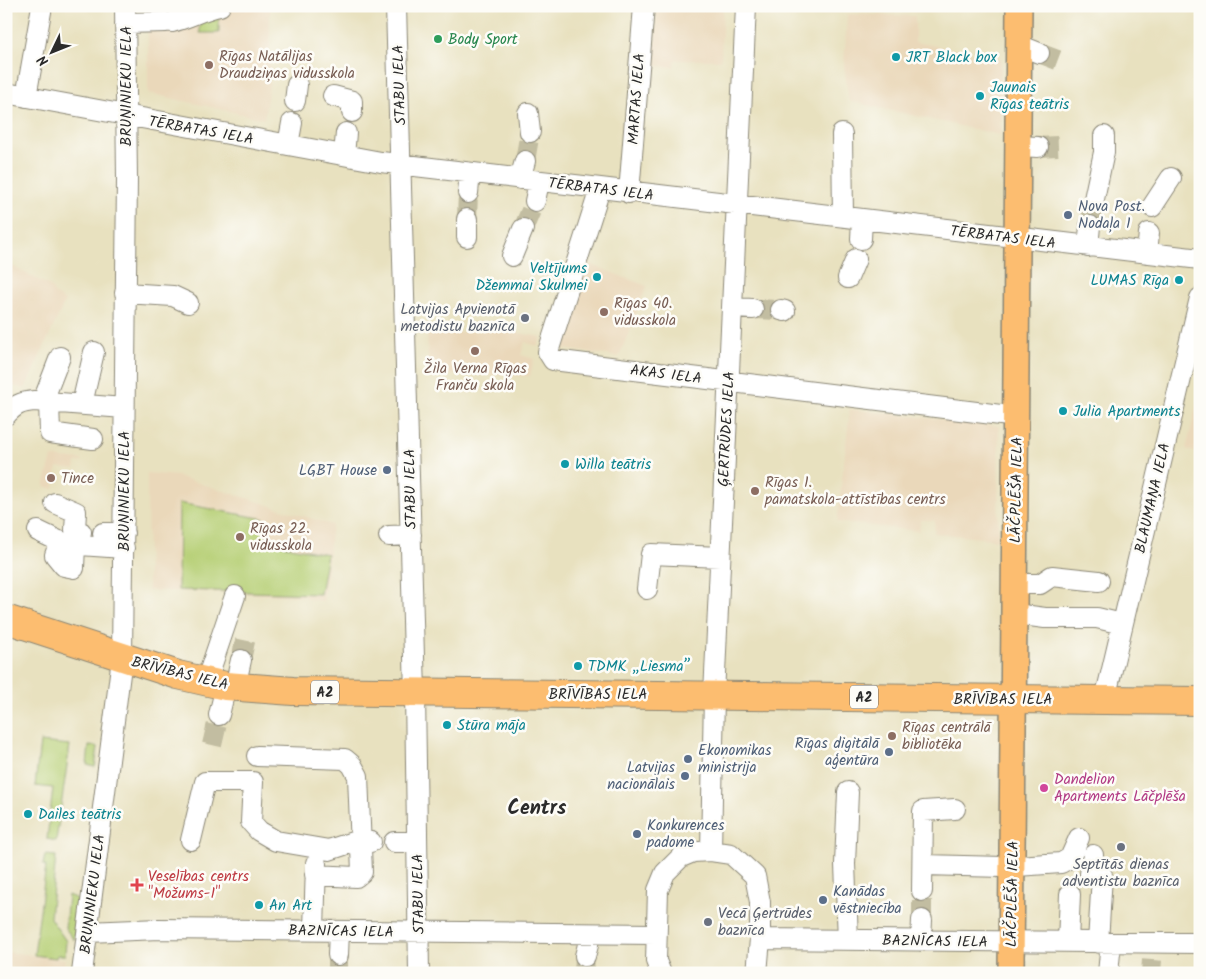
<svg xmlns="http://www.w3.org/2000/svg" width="1206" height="979" font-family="Kalam,sans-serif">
<rect width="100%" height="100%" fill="#fdfcf7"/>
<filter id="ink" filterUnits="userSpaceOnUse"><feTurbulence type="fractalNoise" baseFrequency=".02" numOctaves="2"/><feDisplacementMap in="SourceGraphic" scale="10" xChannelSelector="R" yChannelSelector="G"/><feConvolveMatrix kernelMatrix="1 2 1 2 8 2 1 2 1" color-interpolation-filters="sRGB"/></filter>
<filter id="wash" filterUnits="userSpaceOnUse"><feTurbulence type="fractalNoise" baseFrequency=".0096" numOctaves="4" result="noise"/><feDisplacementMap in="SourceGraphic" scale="20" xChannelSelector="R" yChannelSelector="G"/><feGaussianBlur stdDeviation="1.12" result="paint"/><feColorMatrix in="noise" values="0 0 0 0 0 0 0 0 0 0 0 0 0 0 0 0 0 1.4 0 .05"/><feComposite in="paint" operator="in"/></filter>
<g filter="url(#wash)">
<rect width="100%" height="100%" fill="#e8e1bf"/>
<!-- built -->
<path fill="#ead8ba" d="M148,6H270V78L264,119L148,93Z
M657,6H723L721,60H675L674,67L656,66L653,62Z
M847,14L915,16V42L1001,58L1000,135L849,101L844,66Z
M6,189L16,193L6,220Z
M6,263L50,286L56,295L65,301L25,389L6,384Z
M587,263L647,286L619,357L564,349L560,344Z
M498,329L541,337L538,346L525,342L521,355L534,359L530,376L429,374L427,335Z
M1200,392V454L1186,449Z
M850,409L999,426L998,540L934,533L935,521L921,520L919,531L837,522Z
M52,457L82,460V462H76L75,469L57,467L54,489L44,486Z
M147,473L177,476L332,525L323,601L309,599L304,596L148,590Z
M8,952L65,959L63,973H6Z"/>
<!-- green -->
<path fill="#b6cf75" stroke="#707d50" d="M200,17H219V33H200Z
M179,503L265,519V542L327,554L320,594L178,590Z
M40,742L70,745L56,841L47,839L53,788L35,786Z
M89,746L98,747L95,767L87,765Z
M45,855L56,856L50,918L66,941L65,955H57L56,958L34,955L46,866L43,865Z
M68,895L77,899L79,903L74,940L65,928Z"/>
</g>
<g filter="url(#ink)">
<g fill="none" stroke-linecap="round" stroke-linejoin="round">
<!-- minor-tunnel -->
<path stroke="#c2bda1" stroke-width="20" stroke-dasharray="20 10" stroke-linecap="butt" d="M1039,53L1065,63
M1038,147L1060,146
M525,161L530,132
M467,219L468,193
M1090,226L1094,199
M523,229L535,201
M753,309L781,310
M241,660L247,632
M212,745L219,715
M922,920V891
M338,973V955
M584,973L585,956
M1151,973L1152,960"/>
<defs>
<path id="minor" d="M396,6L415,693L419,973
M172,22C189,18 203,9 220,6
M125,23L166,22
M1019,45L1039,53
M6,93L381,162L1200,259
M333,96L352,101V112
M26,97L42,6
M295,101L297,85
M528,113L530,132
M842,134L843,217
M288,145L292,123
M1018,146L1038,147
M344,155L346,133
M520,179L525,161
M600,189L548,352L553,360L1017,417
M468,193L470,173
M629,193L644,6
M1094,199L1104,152V136
M535,201L539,182
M1152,207L1171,178
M467,237V219
M861,239L862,220
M1088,247L1090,226
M1147,253L1149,233
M512,256L523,229
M848,278L856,259
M125,293L173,296L188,303
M732,308L753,309
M781,310L785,311
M43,401L60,357
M49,402L50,433L93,439
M82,404L94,352
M6,415C15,405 21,402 34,401L124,408
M55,503L76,512L75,530L81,532
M38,531L65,544L124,548
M103,533H124
M389,536L411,535
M60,541L55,555L64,566L74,568L75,545
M1015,584H1040L1052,576L1099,581
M647,589L651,554L720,557
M1015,614L1045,618H1097L1122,624
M206,682L235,596
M235,687L241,660
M1105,699L1200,298
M219,715L226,686
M257,756L345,759L352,765L358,776L362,872L356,877L315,875
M191,840L205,782H253L251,822L259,831L276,841L329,850L356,841L371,842
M394,842H417
M711,851L714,695L746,6
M1093,855L1090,874L1102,875L1098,943
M923,865L1004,867L1061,863L1070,858L1079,838
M922,891L923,811L955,809
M314,930L316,863
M88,932L159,929L655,934
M760,939L1200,943
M848,940L845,864L848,792
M921,941L922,920
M1068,942L1070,894
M338,955L339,931
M585,956L588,945L587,934
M82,973L122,658L127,179L125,6
M661,973L656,961L658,890L665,873L681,857L693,852L711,851L731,854L755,876L760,902V939L757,973
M1108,973L1111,943"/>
<path id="major" d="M1011,973L1019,6"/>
<path id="highway" d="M6,619L178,675L226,686L293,691L1200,701"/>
</defs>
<!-- minor casing -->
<use href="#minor" stroke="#8a8675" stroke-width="22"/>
<!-- major casing -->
<use href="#major" stroke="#8a8675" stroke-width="28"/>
<!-- highway casing -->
<use href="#highway" stroke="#8a8675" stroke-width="30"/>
<!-- minor -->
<use href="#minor" stroke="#fff" stroke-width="20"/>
<!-- major -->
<use href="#major" stroke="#fcbd6f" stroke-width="25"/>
<!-- highway -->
<use href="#highway" stroke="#fcbd6f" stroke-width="28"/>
</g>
</g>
<!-- markers -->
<circle fill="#2e9e5b" stroke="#fdfcf7" stroke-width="2" cx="438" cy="39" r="5"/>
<g fill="#0f9aa8" stroke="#fdfcf7" stroke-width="2">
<circle cx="896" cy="57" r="5"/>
<circle cx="980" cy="96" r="5"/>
<circle cx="597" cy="277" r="5"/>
<circle cx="1179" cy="280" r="5"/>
<circle cx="1063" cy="411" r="5"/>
<circle cx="565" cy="464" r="5"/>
<circle cx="578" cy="666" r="5"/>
<circle cx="447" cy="725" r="5"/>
<circle cx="28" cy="814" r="5"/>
<circle cx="259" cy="905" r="5"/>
</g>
<g fill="#8d6e63" stroke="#fdfcf7" stroke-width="2">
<circle cx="209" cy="65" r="5"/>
<circle cx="604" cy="312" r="5"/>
<circle cx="475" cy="351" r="5"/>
<circle cx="51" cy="478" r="5"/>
<circle cx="755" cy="491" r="5"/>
<circle cx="240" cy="537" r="5"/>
<circle cx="892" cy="736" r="5"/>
</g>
<g fill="#5c6f8a" stroke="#fdfcf7" stroke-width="2">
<circle cx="1068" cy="215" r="5"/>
<circle cx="387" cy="470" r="5"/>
<circle cx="889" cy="752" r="5"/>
<circle cx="688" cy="759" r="5"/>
<circle cx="685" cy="776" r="5"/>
<circle cx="637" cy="834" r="5"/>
<circle cx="823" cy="900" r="5"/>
</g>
<g fill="#6b7280" stroke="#fdfcf7" stroke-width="2">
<circle cx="525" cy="318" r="5"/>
<circle cx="1121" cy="847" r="5"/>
<circle cx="708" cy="922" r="5"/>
</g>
<circle fill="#d1479c" stroke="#fdfcf7" stroke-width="2" cx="1044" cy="788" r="5"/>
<path fill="#e0444e" stroke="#fdfcf7" stroke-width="2" d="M134.5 877.5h5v5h5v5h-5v5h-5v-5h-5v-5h5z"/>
<g text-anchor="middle" stroke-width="5" stroke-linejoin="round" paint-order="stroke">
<!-- shield labels -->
<g fill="#fdfcf7" stroke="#6a6a68" stroke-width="1">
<rect x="311" y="680.5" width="28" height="23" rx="4"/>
<rect x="850" y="685.5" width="28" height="23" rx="4"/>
</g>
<g font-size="14" font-weight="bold" fill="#2b2b2b">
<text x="325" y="697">A2</text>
<text x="864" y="702">A2</text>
</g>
<!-- leisure labels -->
<g font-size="15" fill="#27864d" stroke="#fdfcf7" text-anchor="start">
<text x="448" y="44">Body Sport</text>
</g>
<!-- education labels -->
<g font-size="15" fill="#785e54" stroke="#fdfcf7" text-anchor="start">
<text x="219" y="61">Rīgas Natālijas<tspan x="219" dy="17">Draudziņas vidusskola</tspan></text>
<text x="614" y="308">Rīgas 40.<tspan x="614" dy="17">vidusskola</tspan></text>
<text x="475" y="373" text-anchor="middle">Žila Verna Rīgas<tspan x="475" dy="17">Franču skola</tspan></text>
<text x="61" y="483">Tince</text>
<text x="765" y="487">Rīgas 1.<tspan x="765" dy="17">pamatskola-attīstības centrs</tspan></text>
<text x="250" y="533">Rīgas 22.<tspan x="250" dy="17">vidusskola</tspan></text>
<text x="902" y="732">Rīgas centrālā<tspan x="902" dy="17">bibliotēka</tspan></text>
</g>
<!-- culture labels -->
<g font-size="15" fill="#0d838f" stroke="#fdfcf7" text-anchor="start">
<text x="906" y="62">JRT Black box</text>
<text x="990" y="92">Jaunais<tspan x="990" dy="17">Rīgas teātris</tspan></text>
<text x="587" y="273" text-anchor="end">Veltījums<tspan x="587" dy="17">Džemmai Skulmei</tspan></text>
<text x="1169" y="285" text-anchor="end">LUMAS Rīga</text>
<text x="1073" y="416">Julia Apartments</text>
<text x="575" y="469">Willa teātris</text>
<text x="588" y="671">TDMK „Liesma”</text>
<text x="457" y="730">Stūra māja</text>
<text x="38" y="819">Dailes teātris</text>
<text x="269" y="910">An Art</text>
</g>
<!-- street labels -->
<g font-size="15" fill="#2b2b2b" stroke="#fdfcf7">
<text transform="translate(399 85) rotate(-92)" y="5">STABU IELA</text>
<text transform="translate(126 86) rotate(-90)" y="5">BRUŅINIEKU IELA</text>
<text transform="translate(636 99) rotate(-86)" y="5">MARTAS IELA</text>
<text transform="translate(201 130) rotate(10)" y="5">TĒRBATAS IELA</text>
<text transform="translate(601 189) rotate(7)" y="5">TĒRBATAS IELA</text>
<text transform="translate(1003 237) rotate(7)" y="5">TĒRBATAS IELA</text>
<text transform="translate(666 374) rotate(7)" y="5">AKAS IELA</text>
<text transform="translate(726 429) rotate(-87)" y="5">ĢERTRŪDES IELA</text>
<text transform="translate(410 489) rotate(-91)" y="5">STABU IELA</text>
<text transform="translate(1016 490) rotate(-89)" y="5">LĀČPLĒŠA IELA</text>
<text transform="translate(124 491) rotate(-90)" y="5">BRUŅINIEKU IELA</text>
<text transform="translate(1152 498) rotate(-77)" y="5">BLAUMAŅA IELA</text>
<text transform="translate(180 673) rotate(14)" y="5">BRĪVĪBAS IELA</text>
<text x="598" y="699">BRĪVĪBAS IELA</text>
<text x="1003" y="704">BRĪVĪBAS IELA</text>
<text transform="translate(92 894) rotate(-83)" y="5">BRUŅINIEKU IELA</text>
<text transform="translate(418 894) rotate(-91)" y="5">STABU IELA</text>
<text transform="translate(1012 894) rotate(-89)" y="5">LĀČPLĒŠA IELA</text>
<text transform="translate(341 931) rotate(1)" y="5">BAZNĪCAS IELA</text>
<text transform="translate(935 941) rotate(1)" y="5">BAZNĪCAS IELA</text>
</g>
<!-- service labels -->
<g font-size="15" fill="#4e5e75" stroke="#fdfcf7" text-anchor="start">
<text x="1078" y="211">Nova Post.<tspan x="1078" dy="17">Nodaļa 1</tspan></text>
<text x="377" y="475" text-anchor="end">LGBT House</text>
<text x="879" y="748" text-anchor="end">Rīgas digitālā<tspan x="879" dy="17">aģentūra</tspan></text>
<text x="698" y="755">Ekonomikas<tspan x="698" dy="17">ministrija</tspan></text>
<text x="675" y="772" text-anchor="end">Latvijas<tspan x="675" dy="17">nacionālais</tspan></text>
<text x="647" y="830">Konkurences<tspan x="647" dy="17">padome</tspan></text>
<text x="833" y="896">Kanādas<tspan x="833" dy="17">vēstniecība</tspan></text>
</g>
<!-- worship labels -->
<g font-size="15" fill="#5b616d" stroke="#fdfcf7" text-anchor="end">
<text x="515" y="314">Latvijas Apvienotā<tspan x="515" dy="17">metodistu baznīca</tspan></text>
<text x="1121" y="869" text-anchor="middle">Septītās dienas<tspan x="1121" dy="17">adventistu baznīca</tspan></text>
<text x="718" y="918" text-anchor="start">Vecā Ģertrūdes<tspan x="718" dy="17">baznīca</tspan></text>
</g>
<!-- hotel labels -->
<g font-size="15" fill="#b23c85" stroke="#fdfcf7" text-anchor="start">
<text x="1054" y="784">Dandelion<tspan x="1054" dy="17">Apartments Lāčplēša</tspan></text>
</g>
<!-- health labels -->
<g font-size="15" fill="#be3a42" stroke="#fdfcf7" text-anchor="start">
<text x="148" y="881">Veselības centrs<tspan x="148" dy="17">"Možums-1"</tspan></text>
</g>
<!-- district labels -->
<g font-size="20" font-weight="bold" fill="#2b2b2b" stroke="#fdfcf7">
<text x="537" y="814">Centrs</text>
</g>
</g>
<!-- margin -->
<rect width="1206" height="979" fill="none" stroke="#fdfcf7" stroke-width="25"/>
<!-- north arrow -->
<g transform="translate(52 52) rotate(227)" stroke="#fdfcf7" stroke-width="4" paint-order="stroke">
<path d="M0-4L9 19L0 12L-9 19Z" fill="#2b2b2b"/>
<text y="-8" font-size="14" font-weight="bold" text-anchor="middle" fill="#2b2b2b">N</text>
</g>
</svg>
